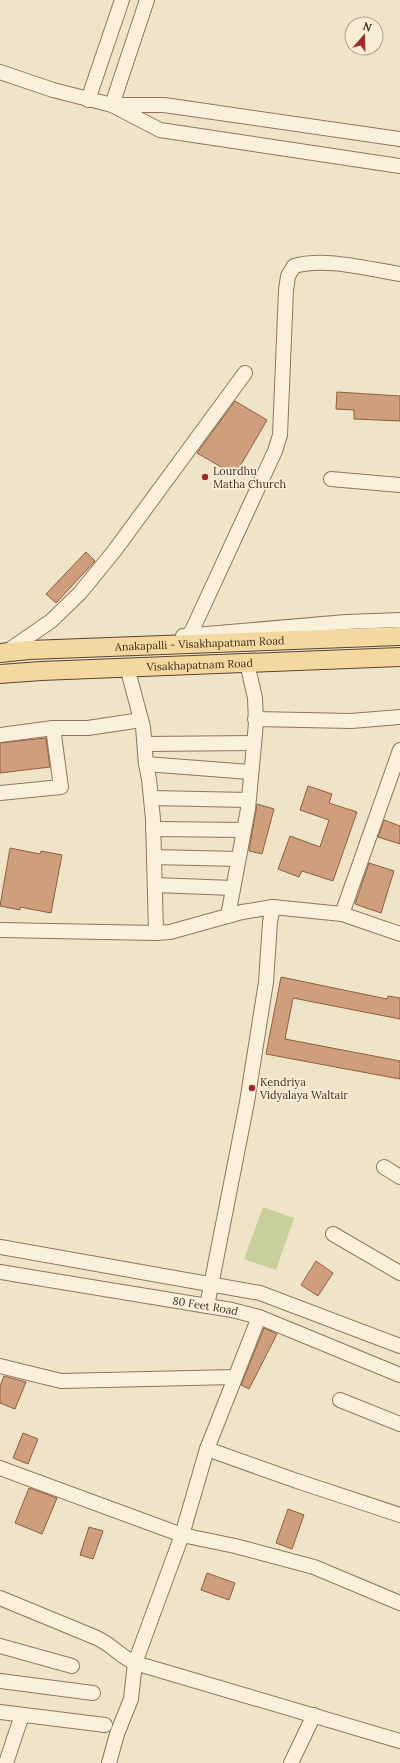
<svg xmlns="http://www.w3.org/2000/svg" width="400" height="1763" font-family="Lora,serif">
<rect width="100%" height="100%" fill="#f0e4c8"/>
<!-- green -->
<path fill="#c9cf9b" d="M263,1207L294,1218L276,1270L244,1259Z"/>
<!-- building -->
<path fill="#cf9f7d" stroke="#8d5f41" d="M337,392L400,396V421L354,419V410L336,409Z
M235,401L267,420L235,475L197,453Z
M86,552L95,561L56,603L46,594Z
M46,738L50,767L0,773V743Z
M308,786L332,794L329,803L357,812L333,881L302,871L299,877L278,869L290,836L320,847L329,820L300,810Z
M257,804L274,809L262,854L249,851Z
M384,820L400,826V844L378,837Z
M10,848L40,854L41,851L62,855L51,913L20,907V910L0,906Z
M369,863L394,871L381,913L355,904Z
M281,977L387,999L388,996L400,998V1019L293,998L285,1039L400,1061V1079L266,1054Z
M316,1261L333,1273L318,1296L301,1285Z
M264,1328L277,1334L249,1389L241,1385Z
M4,1376L26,1382L15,1409L0,1403V1386Z
M23,1433L38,1439L28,1464L13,1458Z
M29,1488L57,1498L42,1534L15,1523Z
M288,1509L304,1515L292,1549L276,1543Z
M89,1527L103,1531L93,1559L80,1555Z
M207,1573L235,1583L229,1600L201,1590Z"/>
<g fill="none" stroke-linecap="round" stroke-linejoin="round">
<defs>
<g id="minor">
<path d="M147,0L112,105L160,130L400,166"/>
<path d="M0,72L53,90L112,105H164L400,139"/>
<path d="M88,100L122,0"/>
<path d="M331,479L400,485"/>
<path d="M190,635L275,451L280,435L286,290L288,276L294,266C326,257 367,269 400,274"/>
<path d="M183,636L346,622L400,620"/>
<path d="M6,652L51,621L80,593L115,550L245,373"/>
<path d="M127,667L143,727L146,764L149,779L153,819L156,933"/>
<path d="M255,719L351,721L400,717"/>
<path d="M0,735L53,728H88L141,720"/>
<path d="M145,744L254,743"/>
<path d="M146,764L250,772"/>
<path d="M0,793L61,787L53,728"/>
<path d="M151,798L248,800"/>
<path d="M153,829L244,830"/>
<path d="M154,857L238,859"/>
<path d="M155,885L233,888"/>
<path d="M342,914L400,750"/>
<path d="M228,916L248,809L256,723L255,698L247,663"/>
<path d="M0,930L156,933L170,932L242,912L273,907L342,914L400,934"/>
<path d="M384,1167L400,1177"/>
<path d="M333,1234L400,1273"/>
<path d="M0,1247L260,1293L400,1346"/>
<path id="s1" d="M0,1272L232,1310L259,1317L400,1375"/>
<path d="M207,1306L247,1102L266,982L270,922L273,907"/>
<path d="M0,1366L61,1381L234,1377"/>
<path d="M340,1400L400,1424"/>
<path d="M207,1449L297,1481L400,1515"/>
<path d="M0,1468L182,1535L235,1546L314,1567L400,1603"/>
<path d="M0,1598L97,1638C112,1645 121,1657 135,1663L400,1741"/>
<path d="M0,1646L72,1666"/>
<path d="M0,1681L93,1693"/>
<path d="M0,1712L105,1725"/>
<path d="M6,1763L22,1715"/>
<path d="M109,1763L117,1734L131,1699L135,1663L182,1535L207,1449L259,1317"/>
<path d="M291,1763L314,1715"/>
</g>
<g id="major">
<path id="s2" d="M0,653L29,650L400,636"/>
<path id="s3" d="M0,674L41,671L400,657"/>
</g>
</defs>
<!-- minor casing -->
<use href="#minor" stroke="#8d765c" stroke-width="16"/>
<!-- major casing -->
<use href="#major" stroke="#5b4430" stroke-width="20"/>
<!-- minor -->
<use href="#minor" stroke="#faf1dc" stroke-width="14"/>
<!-- major -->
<use href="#major" stroke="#f3d9a0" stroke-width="18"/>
</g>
<!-- markers -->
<g fill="#9e2a2b" stroke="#f7eed8" stroke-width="1.5">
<circle cx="205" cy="477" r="4"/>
<circle cx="252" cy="1088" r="4"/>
</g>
<g text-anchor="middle" stroke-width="3.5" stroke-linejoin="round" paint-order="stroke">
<!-- poi labels -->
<g font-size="11" fill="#3d2e20" stroke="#f7eed8" text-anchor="start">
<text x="213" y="475">Lourdhu<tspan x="213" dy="13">Matha Church</tspan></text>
<text x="260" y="1086">Kendriya<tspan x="260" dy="13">Vidyalaya Waltair</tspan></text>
</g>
<!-- street labels -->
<g font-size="11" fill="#3d2e20" stroke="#f7eed8">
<text dy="4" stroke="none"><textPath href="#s2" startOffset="200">Anakapalli - Visakhapatnam Road</textPath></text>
<text dy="4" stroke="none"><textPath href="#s3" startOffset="200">Visakhapatnam Road</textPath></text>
<text dy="4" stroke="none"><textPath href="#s1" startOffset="208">80 Feet Road</textPath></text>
</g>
</g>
<!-- north arrow -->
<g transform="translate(364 36) rotate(20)"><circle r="19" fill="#f7eed8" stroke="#ada18e"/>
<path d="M0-3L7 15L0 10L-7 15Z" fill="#9e2a2b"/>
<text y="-6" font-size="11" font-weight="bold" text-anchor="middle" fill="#3d2e20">N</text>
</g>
</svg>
